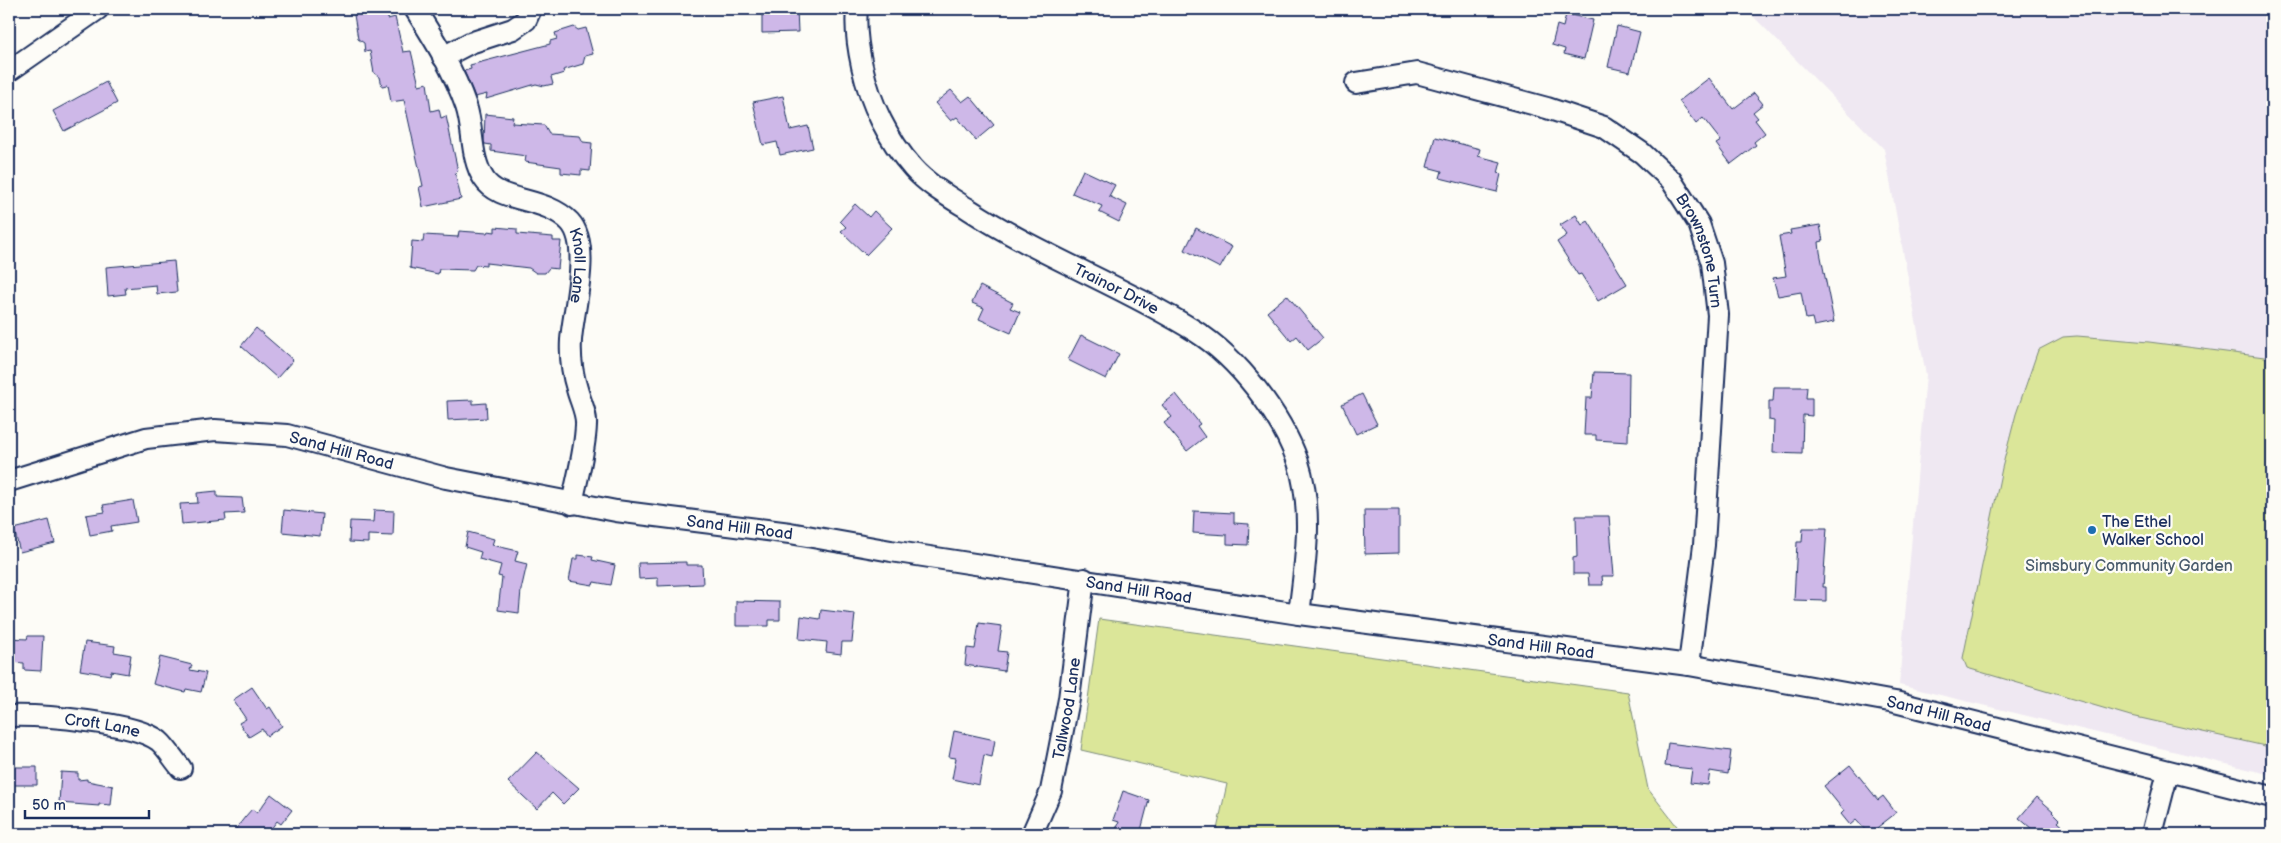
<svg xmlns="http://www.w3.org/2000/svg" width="2281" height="843" font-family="'Balsamiq Sans',sans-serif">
<rect width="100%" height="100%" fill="#fdfcf7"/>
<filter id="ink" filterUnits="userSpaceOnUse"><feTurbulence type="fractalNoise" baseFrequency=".02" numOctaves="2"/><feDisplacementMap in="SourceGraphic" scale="10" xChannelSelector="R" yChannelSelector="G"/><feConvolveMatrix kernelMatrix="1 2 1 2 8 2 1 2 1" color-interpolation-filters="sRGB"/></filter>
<g filter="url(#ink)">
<!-- built -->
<path fill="#efe8f2" d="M1746,9H2272V775L1899,685L1926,375L1884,149Z"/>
<!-- green -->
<path fill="#dbe699" stroke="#7b8a7c" d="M2077,336L2149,342L2272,358V715L2265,746L2127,715L1967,668L1963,658L2002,468L2016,414L2038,350L2063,337Z
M1099,619L1628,692L1648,789L1683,834H1216L1227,784L1081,750Z"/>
<!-- building -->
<path fill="#ceb8e8" stroke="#1b2f5e" d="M353,9H379V13L387,11L388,19L395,17L403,52L411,51L419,85L427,83L431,111L439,109L441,118L446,116L458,171L455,172L461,199L423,207L419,187L423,186L404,100L391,102L388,85L382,86L380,77L374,73L370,51L365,52L364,43L358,39Z
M762,9H797L798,32L762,33Z
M1566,14L1593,20L1584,59L1564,54L1565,49L1552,45L1557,25L1563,27Z
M1617,26L1640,32L1630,72L1608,67Z
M574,27L578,30L586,28L593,54L585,56L583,64L563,70L564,73L551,77L553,84L544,86L536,84L486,99L487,94L475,97L464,71L471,69L470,65L550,44V41L557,39L555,33Z
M1709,78L1733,109L1754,93L1763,104L1753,112L1758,118L1755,120L1765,133L1754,142L1756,145L1731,164L1716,144L1721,141L1703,118L1696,124L1679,101Z
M106,82L117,103L64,131L53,111Z
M951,90L962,102L970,96L994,125L976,140L957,117L951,121L935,103Z
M783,96L790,130L808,126L813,148L780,155L777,142L763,145L753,102Z
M485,114L513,117L512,123L544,125L549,134L580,136L583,142L592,143L590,171L581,170V175L561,173V167L525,162L526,156L491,151V145L485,144L484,142Z
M1435,137L1480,149L1478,156L1501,162L1498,173L1501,174L1497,192L1440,178L1442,171L1427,167Z
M1083,170L1115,185L1109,196L1127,205L1119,222L1099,212L1102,206L1072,193Z
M855,204L869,217L874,211L892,228L866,255L841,231L846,227L840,221Z
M1576,215L1582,225L1588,221L1627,284L1598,301L1581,274L1578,275L1557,242L1567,235L1560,225Z
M1820,225L1823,241L1819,242L1820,252L1834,322L1814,326L1812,318L1806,319L1801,292L1778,296L1773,278L1786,276L1779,236L1791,234L1790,230Z
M495,227L517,229V234L553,237V241H561L558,269L549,268L545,273H536L529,268L486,263V266L476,265L473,270L439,269L438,274L410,268L412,241L423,242L424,235L458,237L459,231L487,233L488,231L495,232Z
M1196,228L1232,247L1220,268L1185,250Z
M174,261L177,292L157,294L156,285L125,288L126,294L108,296L106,267Z
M980,286L1013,303L1010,308L1020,312L1011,333L979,319L984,308L972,303Z
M1287,295L1323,338L1308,350L1297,336L1291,341L1267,312Z
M256,328L293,360L277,378L241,346Z
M1081,335L1119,354L1106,379L1068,360Z
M1594,372L1629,373L1628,442L1596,440V435H1584L1586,398H1592Z
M1774,387H1807L1806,398H1812V416L1803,415L1802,454L1773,453L1774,421L1769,420V401H1773Z
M1176,394L1200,424L1197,426L1205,437L1187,451L1164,423L1172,417L1162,405Z
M1362,394L1377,424L1356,434L1342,404Z
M473,400V404L486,403L487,418L448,420L447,401Z
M217,491V497L242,498L244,513L225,514L226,520L182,524L180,504L198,503L197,493Z
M133,500L137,522L111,526L112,531L90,535L86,515L105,512L103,505Z
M284,510L322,514L320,536L282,532Z
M374,510L394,511L393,536L368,535V543L349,542L350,521L373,522Z
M1364,510H1399V553L1365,554Z
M1194,511L1234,513V523L1249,524L1248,545L1227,544V535L1193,533Z
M1576,516H1609L1614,576H1602L1603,585H1589L1588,574H1573V558L1577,557Z
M49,520L55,543L20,552L14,529Z
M1803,528H1827L1823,587H1826V601L1794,600L1797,542H1802Z
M468,532L494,539L492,545L518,551L515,561L527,564L521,590L519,613L498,610L502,577L498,576L501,565L479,559L481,552L465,547Z
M578,555L593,557L592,560L615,565L611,585L594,582L593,585L569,581L573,559H578Z
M686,562V565H702L703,584L658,586V578L639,579L638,563Z
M736,601L780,602V620H769V626H736Z
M821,610L855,614L852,642H842L841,654L826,652L827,642L799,639L801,616L820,619Z
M979,623L1002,626L998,651L1007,652L1004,671L965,665L967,648L975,649Z
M28,636H43L41,671L24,670V663L9,662V638L27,639Z
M85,642L115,646L114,652L131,655L128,674L111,671L110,675L80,670Z
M160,657L192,665L190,670L206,673L201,692L186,689L185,692L153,684Z
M252,687L267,709L270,707L282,726L267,736L262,729L249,737L239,723L246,719L233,700Z
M954,731L995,740L992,757L984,755L979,785L952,779L956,758L949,757Z
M1668,743L1731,751L1728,774L1710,771L1708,785L1690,783L1692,769L1665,766Z
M537,752L579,788L563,804L552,793L537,809L508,782Z
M1850,765L1878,800L1883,796L1896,813L1869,834L1856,820L1850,825L1841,814L1844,811L1824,786Z
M9,767H37V785H9Z
M61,772L78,773V780L87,779V781L113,786L111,805L99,804V806L59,803Z
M1123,791L1149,800L1140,834H1114L1119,822L1113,820Z
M271,794L292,810L281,824L277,821L267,834H232L245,817L252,809L257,813Z
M2037,797L2053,811L2052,812L2060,820L2058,822L2072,834H2038L2019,818Z"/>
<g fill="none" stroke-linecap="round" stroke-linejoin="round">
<defs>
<g id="minor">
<path id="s1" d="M415,9C434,39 454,71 466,106C474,129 470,158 484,179C499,203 545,196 570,222C592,246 573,310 571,340C570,357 572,373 577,389C580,401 587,413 586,425C585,452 577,478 572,504"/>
<path id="s2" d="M857,9C855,28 858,48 862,66C870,103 888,140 913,168C928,185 951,198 970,210C1041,256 1123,286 1195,331C1238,358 1281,414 1298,462C1314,510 1305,565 1299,614"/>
<path d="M443,57L470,43L513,29L526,20L531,9"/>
<path d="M9,71L98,9"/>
<path id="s3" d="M1356,83L1417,73L1547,108L1604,127L1642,153L1671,180L1699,224L1712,263L1718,315L1704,545L1689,665"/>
<path id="s4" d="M9,481L146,438L215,430L287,435L446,478L616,511L790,533L891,551L1299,614L1689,665L1895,702L2272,797"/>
<path id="s5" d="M9,716C41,715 135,722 159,741C167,748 174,760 181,768"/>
<path id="s6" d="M1032,834L1051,791L1069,699L1084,579"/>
<path d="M2152,834L2168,772"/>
</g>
</defs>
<!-- minor casing -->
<use href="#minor" stroke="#1b2f5e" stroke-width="24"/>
<!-- minor -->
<use href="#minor" stroke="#fdfcf7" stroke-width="20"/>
</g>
</g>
<!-- markers -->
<circle fill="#1f6fb2" stroke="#fdfcf7" stroke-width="2" cx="2092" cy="530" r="5"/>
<g text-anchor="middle" stroke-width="4.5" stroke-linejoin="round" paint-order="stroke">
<!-- street labels -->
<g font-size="16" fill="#1b2f5e" stroke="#fdfcf7">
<text dy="6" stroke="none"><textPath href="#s3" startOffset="420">Brownstone Turn</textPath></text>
<text dy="6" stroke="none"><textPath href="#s1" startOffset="329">Knoll Lane</textPath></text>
<text dy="6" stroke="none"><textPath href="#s2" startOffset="410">Trainor Drive</textPath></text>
<text dy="6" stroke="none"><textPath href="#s4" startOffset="342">Sand Hill Road</textPath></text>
<text dy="6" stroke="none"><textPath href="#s4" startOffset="748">Sand Hill Road</textPath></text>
<text dy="6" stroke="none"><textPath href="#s4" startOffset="1152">Sand Hill Road</textPath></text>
<text dy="6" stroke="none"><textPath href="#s4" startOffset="1558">Sand Hill Road</textPath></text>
<text dy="6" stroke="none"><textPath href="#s6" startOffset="131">Tallwood Lane</textPath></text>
<text dy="6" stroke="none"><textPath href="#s4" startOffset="1962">Sand Hill Road</textPath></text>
<text dy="6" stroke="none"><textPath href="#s5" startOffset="94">Croft Lane</textPath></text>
</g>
<!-- poi labels -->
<g font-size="16" fill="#1b2f5e" stroke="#fdfcf7" text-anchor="start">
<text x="2102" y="527">The Ethel<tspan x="2102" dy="18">Walker School</tspan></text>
</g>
<!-- park labels -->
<g font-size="16" fill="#4b5d6d" stroke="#fdfcf7">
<text x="2129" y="571">Simsbury Community Garden</text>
</g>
</g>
<!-- margin -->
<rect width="2281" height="843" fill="none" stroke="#fdfcf7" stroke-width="30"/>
<rect x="15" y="15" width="2251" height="813" fill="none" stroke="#1b2f5e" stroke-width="2" filter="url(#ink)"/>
<!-- scale -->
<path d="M25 810v8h124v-8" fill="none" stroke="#1b2f5e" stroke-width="2.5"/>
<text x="32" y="810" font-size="15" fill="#1b2f5e" stroke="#fdfcf7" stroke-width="4" paint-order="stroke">50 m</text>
</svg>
